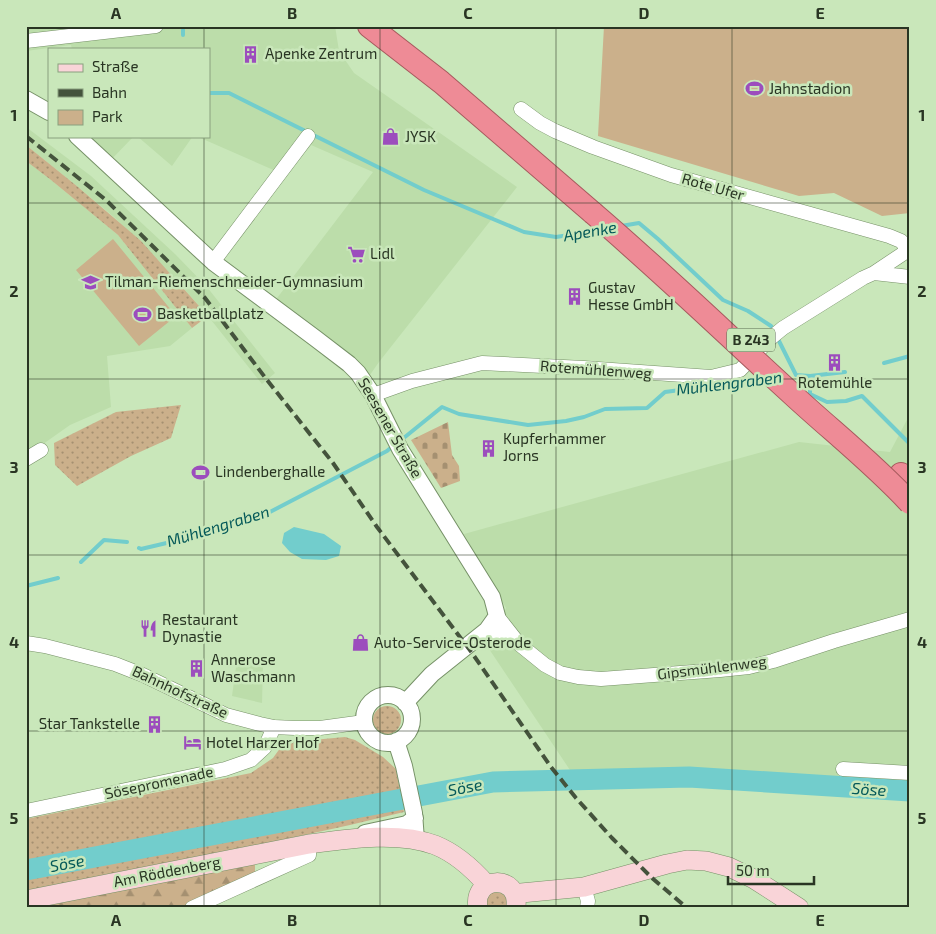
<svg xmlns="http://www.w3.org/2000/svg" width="936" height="934" font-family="'Exo 2',sans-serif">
<defs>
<pattern id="green-dots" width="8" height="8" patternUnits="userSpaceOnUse" patternTransform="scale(1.25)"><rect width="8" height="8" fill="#cbb08b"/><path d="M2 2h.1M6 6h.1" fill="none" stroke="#a59071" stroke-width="1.8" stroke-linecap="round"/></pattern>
<pattern id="forest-firs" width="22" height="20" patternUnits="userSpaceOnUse" patternTransform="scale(1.25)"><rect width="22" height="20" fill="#cbb08b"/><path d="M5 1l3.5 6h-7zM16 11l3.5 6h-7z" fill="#a59071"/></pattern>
<pattern id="cemetery-stones" width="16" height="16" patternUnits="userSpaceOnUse" patternTransform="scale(1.25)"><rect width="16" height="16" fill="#cbb08b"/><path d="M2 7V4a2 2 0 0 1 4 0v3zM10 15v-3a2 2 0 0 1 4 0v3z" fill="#a59071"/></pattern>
</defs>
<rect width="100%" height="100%" fill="#c9e7ba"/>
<!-- built -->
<path fill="#bcddaa" d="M26,26H335L339,51L354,73L517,187L379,362L365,382L271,306L373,172L311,145L285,175L196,136H209V49H72L71,45L26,51Z
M26,127L91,176L175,254L207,287L275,373L262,384L208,316L177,281L115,218L78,187L26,145Z
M77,136H134L107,164Z
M137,136H193L172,166Z
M26,161L51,180L118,235L192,328L170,346L107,356L111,407L70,425L29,454L26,444Z
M910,414V785L796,778L687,774L572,773L483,640L498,628L506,608L464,534L799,442L890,452Z
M237,660L263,665L262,703L232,696Z"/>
<!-- green -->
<path fill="url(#green-dots)" d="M26,145L78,187L141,241L208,316L192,328L118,235L51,180L26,161Z
M181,405L171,438L131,456L77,486L55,465L54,443L116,412Z
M373 720a14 14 0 1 1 28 0a14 14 0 1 1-28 0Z
M345,737L355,740L383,757L396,769L404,812L350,825L217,854L26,892V819L251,773L273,758L283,744L291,742Z
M493,892C504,892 510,896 507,908H487V896Z"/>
<!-- forest -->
<path fill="url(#forest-firs)" d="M255,862V872L180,908H26Z"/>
<!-- cemetery -->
<path fill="url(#cemetery-stones)" d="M448,422L452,455L459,466L460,481L441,488L411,440Z"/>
<!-- pitch -->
<path fill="#cbb08b" d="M604,26H910V213L882,216L834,193L799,196L598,136Z
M113,239L176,316L139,346L76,270Z"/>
<!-- water -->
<path fill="#72cdcc" d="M294,527L324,534L341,546L339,556L326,560L302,559L290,552L282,543L284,533Z"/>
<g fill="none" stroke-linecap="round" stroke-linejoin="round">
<!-- stream -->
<path stroke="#72cdcc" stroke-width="4" d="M183,35V30
M209,93H229L424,190L524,232L556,237L602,230
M621,226L639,223L658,239L723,300L748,311L771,326L774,330
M777,337L796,375L810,376L845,372
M884,363L910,356
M810,376V394L827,402L846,401L862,396L908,442H910
M400,441L442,407L459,414L528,425L566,421L584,417L605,409L647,408L665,392L763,379
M139,548L141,549L188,538L268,513L387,451L394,445
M81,562L104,540L127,542
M26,586L58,578"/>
<!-- river -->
<path stroke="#72cdcc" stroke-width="21" d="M26,870L493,782L689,777L910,791"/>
<defs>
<path id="minor" d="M26,41L156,26
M521,109L540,123L555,131L593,147L671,175L889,236L901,241L909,250
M213,262L308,136
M874,273L910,249
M373,395L412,381L482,363L584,368L711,377L740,370L772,337L783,328L863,278L874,273L910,277
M26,459L41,450
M497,616L519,644L545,665L560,673L578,677L601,679L720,670L749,667L773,661L834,641L910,619
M487,630L518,643
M26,643L45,646L115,664L143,675L226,715L260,724L274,727L295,728H320L364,722
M843,769L910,773
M26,811L225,769L251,760L265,747L274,727
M584,887L588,901L587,908
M192,908L309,855V844"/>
<path id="tertiary" d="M26,99L49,112
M77,136L213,262L315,338L349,364L358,373L373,395L400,449L492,597L497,616L487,630L432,674L405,703
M364 719a24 24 0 1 1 48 0a24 24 0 1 1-48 0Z
M396,741L404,766L414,813L416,840
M365,833L407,824L415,818"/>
<path id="secondary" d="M515,895L521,893L584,887L667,864L687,860L706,861L729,867L754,879L799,908
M26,900L309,844C347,839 398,831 435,845C455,853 473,869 487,885
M478,908C472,875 520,874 516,906"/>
<path id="trunk" d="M369,26L441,82L593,213
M901,474L910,483"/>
</defs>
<!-- minor casing -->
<use href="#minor" stroke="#769167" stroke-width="15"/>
<!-- tertiary casing -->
<use href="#tertiary" stroke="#769167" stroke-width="18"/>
<!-- secondary casing -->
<use href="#secondary" stroke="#769167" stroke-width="20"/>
<!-- trunk casing -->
<use href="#trunk" stroke="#a65a5d" stroke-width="24"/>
<!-- minor -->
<use href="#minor" stroke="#fff" stroke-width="14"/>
<!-- tertiary -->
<use href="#tertiary" stroke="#fff" stroke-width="16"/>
<!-- secondary -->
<use href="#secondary" stroke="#f9d4d8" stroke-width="19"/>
<!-- trunk -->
<use href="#trunk" stroke="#ee8b96" stroke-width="22"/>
<!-- rail -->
<path stroke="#44533c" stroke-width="4" stroke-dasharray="10 5" stroke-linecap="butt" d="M26,136L106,200L205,298L267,380L333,463L377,527L472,653L551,767L576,798L612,838L652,878L687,908"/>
<defs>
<path id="trunk-bridge" d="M593,213C662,272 726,334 793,395C832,431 874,464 910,503"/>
</defs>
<!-- trunk-bridge casing -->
<use href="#trunk-bridge" stroke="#a65a5d" stroke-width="24" stroke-linecap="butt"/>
<!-- trunk-bridge -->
<use href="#trunk-bridge" stroke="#ee8b96" stroke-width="22"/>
</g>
<!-- grid -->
<path fill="none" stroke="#293523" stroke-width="1" stroke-opacity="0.55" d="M204,26V49M380,26V908M556,26V908M732,26V908M204,136V908M26,203H910M26,379H910M26,555H910M26,731H910"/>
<!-- icons -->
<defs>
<symbol id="building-bare" viewBox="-9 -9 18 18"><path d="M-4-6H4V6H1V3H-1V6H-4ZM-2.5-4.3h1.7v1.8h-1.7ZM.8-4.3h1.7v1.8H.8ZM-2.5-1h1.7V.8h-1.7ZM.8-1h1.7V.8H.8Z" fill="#9c4dbd" stroke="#c9e7ba" stroke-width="2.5" paint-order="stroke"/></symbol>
<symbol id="stadium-bare" viewBox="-9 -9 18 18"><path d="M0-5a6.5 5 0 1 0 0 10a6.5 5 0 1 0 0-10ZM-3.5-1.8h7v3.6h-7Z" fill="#9c4dbd" stroke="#c9e7ba" stroke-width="2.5" paint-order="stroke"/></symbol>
<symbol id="shop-bare" viewBox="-9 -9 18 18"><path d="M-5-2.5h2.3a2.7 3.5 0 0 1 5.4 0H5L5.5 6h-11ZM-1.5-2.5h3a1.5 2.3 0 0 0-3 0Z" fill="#9c4dbd" stroke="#c9e7ba" stroke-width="2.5" paint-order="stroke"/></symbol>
<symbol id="supermarket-bare" viewBox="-9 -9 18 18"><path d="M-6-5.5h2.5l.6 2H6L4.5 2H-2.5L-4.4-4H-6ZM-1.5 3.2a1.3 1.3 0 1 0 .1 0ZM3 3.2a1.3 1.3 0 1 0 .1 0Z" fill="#9c4dbd" stroke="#c9e7ba" stroke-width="2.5" paint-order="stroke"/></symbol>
<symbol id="school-bare" viewBox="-9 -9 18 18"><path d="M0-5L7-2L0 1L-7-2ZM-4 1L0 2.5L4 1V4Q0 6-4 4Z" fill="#9c4dbd" stroke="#c9e7ba" stroke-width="2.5" paint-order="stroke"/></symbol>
<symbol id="restaurant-bare" viewBox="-9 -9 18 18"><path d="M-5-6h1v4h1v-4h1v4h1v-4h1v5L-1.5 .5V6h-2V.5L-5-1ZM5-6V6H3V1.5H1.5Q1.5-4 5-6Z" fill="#9c4dbd" stroke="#c9e7ba" stroke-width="2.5" paint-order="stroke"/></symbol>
<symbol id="hotel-bare" viewBox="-9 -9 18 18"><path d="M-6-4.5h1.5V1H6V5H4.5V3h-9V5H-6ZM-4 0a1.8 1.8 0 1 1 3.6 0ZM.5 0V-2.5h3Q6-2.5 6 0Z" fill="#9c4dbd" stroke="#c9e7ba" stroke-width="2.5" paint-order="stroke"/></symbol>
</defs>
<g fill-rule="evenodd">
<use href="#building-bare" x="238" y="42" width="25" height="25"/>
<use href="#stadium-bare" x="742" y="76" width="25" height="25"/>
<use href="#shop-bare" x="378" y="124" width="25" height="25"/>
<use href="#supermarket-bare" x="344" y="242" width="25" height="25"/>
<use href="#school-bare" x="78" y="270" width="25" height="25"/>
<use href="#building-bare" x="562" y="284" width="25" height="25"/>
<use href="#stadium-bare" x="130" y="302" width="25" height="25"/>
<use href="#building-bare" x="822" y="350" width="25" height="25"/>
<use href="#building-bare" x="476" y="436" width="25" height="25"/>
<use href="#stadium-bare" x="188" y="460" width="25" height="25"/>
<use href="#restaurant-bare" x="136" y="616" width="25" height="25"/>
<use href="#shop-bare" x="348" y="630" width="25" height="25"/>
<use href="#building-bare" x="184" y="656" width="25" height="25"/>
<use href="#building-bare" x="142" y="712" width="25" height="25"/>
<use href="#hotel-bare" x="180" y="730" width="25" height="25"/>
</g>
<g text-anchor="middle" stroke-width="5" stroke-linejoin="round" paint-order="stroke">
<!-- shield labels -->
<rect fill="#c9e7ba" stroke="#596a50" stroke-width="1" x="727" y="328.5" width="48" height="23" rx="4"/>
<g font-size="14" font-weight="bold" fill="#293523">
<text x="751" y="345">B 243</text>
</g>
<!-- poi labels -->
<g font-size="15" fill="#293523" stroke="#c9e7ba" text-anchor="start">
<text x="265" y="59">Apenke Zentrum</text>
<text x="769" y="94">Jahnstadion</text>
<text x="405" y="142">JYSK</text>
<text x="370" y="259">Lidl</text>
<text x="105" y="287">Tilman-Riemenschneider-Gymnasium</text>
<text x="588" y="293">Gustav<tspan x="588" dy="17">Hesse GmbH</tspan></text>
<text x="157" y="319">Basketballplatz</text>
<text x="835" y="388" text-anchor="middle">Rotemühle</text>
<text x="503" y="444">Kupferhammer<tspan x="503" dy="17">Jorns</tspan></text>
<text x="215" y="477">Lindenberghalle</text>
<text x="162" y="625">Restaurant<tspan x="162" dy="17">Dynastie</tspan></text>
<text x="374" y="648">Auto-Service-Osterode</text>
<text x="211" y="665">Annerose<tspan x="211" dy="17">Waschmann</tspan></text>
<text x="140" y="729" text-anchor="end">Star Tankstelle</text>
<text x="206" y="748">Hotel Harzer Hof</text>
</g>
<!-- street labels -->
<g font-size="15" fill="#293523" stroke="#c9e7ba">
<text transform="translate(713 187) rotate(16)" y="5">Rote Ufer</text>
<text transform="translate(596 370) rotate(4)" y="5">Rotemühlenweg</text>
<text transform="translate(390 428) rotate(60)" y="5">Seesener Straße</text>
<text transform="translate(712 668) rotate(-7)" y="5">Gipsmühlenweg</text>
<text transform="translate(180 692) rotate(25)" y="5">Bahnhofstraße</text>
<text transform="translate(159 783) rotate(-12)" y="5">Sösepromenade</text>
<text transform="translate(167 872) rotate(-11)" y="5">Am Röddenberg</text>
</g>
<!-- water labels -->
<g font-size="16" font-style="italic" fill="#055959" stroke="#c9e7ba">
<text transform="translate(590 231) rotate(-10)" y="6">Apenke</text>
<text transform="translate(729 383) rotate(-7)" y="6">Mühlengraben</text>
<text transform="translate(218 526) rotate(-17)" y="6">Mühlengraben</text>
<text transform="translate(465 787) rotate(-11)" y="6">Söse</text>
<text transform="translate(869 789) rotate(4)" y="6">Söse</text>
<text transform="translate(67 863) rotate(-11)" y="6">Söse</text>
</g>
</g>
<!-- border -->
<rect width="936" height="934" fill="none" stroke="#c9e7ba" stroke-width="55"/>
<!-- legend -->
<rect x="48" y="48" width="162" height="90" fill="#c9e7ba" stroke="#89a07e"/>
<rect x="58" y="64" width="25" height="8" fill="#f9d4d8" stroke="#89a07e"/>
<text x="92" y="72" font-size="15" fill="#293523">Straße</text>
<rect x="58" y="89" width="25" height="8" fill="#44533c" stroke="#89a07e"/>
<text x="92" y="98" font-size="15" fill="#293523">Bahn</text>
<rect x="58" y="110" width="25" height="15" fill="#cbb08b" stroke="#89a07e"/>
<text x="92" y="122" font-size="15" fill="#293523">Park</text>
<!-- scale -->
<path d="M728 876v8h86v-8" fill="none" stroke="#293523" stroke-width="2.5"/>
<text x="736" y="876" font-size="15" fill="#293523" stroke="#c9e7ba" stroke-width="4" paint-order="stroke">50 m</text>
<rect x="28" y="28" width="880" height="878" fill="none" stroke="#293523" stroke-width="2"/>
<g font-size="16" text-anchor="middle" font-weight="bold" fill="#293523">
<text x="116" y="19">A</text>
<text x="292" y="19">B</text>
<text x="468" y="19">C</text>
<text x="644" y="19">D</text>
<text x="820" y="19">E</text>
<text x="14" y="121">1</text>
<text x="922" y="121">1</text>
<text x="14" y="297">2</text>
<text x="922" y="297">2</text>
<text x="14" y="473">3</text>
<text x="922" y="473">3</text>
<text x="14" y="648">4</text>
<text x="922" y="648">4</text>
<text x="14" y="824">5</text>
<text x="922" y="824">5</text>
<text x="116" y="926">A</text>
<text x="292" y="926">B</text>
<text x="468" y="926">C</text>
<text x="644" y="926">D</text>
<text x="820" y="926">E</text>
</g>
</svg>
